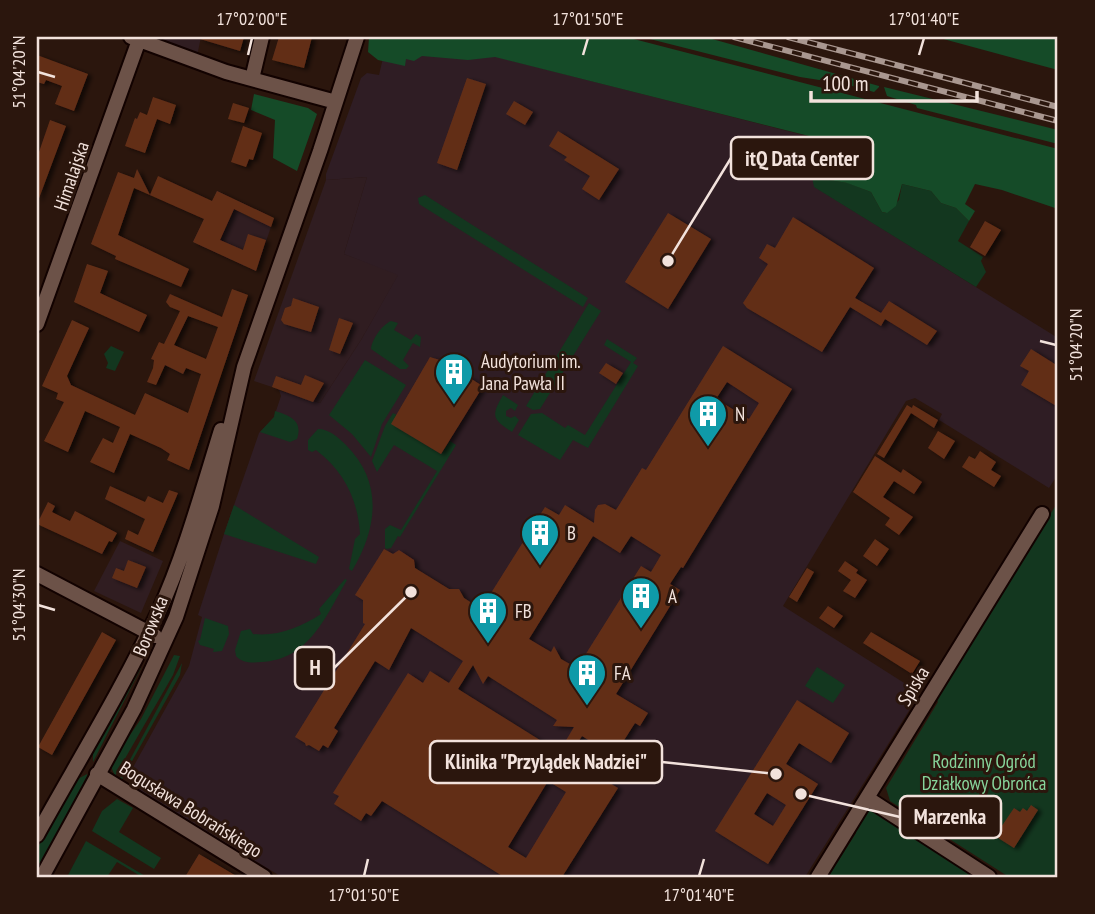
<svg xmlns="http://www.w3.org/2000/svg" width="1095" height="914" font-family="'PT Sans Narrow',sans-serif">
<defs>
<filter id="shadow"><feDropShadow dx="4" dy="2" stdDeviation="2" flood-color="#0009"/></filter>
</defs>
<rect width="100%" height="100%" fill="#2b160d"/>
<!-- commercial -->
<path fill="#301d21" d="M146,37H201L197,56Z
M367,177L344,254L399,274L361,340L320,403L254,381L326,180Z
M217,191L274,218L256,271L193,242Z
M120,541L163,561L141,613L94,591Z"/>
<!-- medical -->
<path fill="#2f1d24" d="M419,37L827,141L811,172L815,187L1058,338V474L1049,488L939,420L942,414L915,398L906,401L783,606L920,693L805,877H282L131,786V783L126,780L189,666L202,617L198,615L224,534L259,433L274,417L281,396L279,390L320,403L361,340L398,275L344,254L367,177L326,180V174L361,78L367,73L379,75L383,58Z"/>
<!-- green -->
<path fill="#13371f" d="M812,177L848,183L871,192L882,212L886,213L899,200L902,184L931,191L941,203L956,208L969,221L958,241L983,257L981,261L986,272L976,287L814,187Z
M425,195L588,298L583,307L419,204L418,198Z
M589,303L601,311L540,409L533,410L526,406Z
M391,321L398,323L394,330L411,340L416,334L421,337L420,347L413,343L403,360L409,366L406,369H400L371,349C372,339 382,325 391,321Z
M607,339L637,358L633,363L638,366L588,448L573,440L560,460L518,435L531,414L542,413L565,428L568,425L585,435L631,362L604,345Z
M111,346L124,352L115,371L106,368L108,363L104,354Z
M365,360L406,385L382,424L371,457L352,434L329,415Z
M503,395L518,405L515,411L511,408L506,411V416L511,418L515,416L519,420L512,432C492,419 491,416 503,395Z
M275,411C291,416 303,421 297,439L290,442L260,432L274,417Z
M393,413L397,415L392,424L441,454L450,441L456,445L400,537L398,536L391,548L387,549L385,548V529L390,525L401,530L437,471L394,445L377,472L372,461L385,426Z
M318,429C329,429 338,437 346,445C384,483 377,529 352,571L349,569L355,539L360,534C358,500 344,471 316,450L312,452L308,450V440Z
M1058,502V877H1009L890,801L886,788L938,702L935,696Z
M234,505L319,557L316,564L224,534Z
M345,579L347,580C326,616 309,660 261,662C252,663 242,663 236,656L235,650L241,631L250,629L253,634C277,637 301,627 321,614L319,609Z
M205,618L228,626L229,634L222,651L213,652L214,649L200,645L198,641L200,640Z
M174,655L180,656L173,675L115,776L112,769V761L141,719Z
M182,663L180,675L121,781L119,780Z
M139,667L141,668L93,762V750Z
M817,667L845,685L833,703L805,686Z
M87,774V776L37,871V849L76,780Z
M117,799L133,808L119,832L161,858L154,869L92,831L102,811Z
M869,810H873L977,877H828L856,833L854,828L863,815Z
M86,841L147,877H142L117,862L107,877H67Z"/>
<!-- forest -->
<path fill="#154b28" d="M369,37H626L1058,149V209L1002,190L975,184L965,204L975,211L969,221L956,208L941,203L931,191L902,184L896,206L887,213L882,212L871,192L847,183L812,177L811,172L825,140L495,57L468,60L422,56L414,61L406,59L405,66L378,60L368,52Z
M642,37H705L879,86V87L874,92L845,84L800,77Z
M936,37H1058V70Z
M884,87L1058,130V144L917,108L916,105L887,96Z
M254,94L308,108L317,114L297,171L273,158L275,120L251,110Z"/>
<!-- building -->
<path fill="#622e18" fill-rule="evenodd" filter="url(#shadow)" d="M200,37H244L240,51L200,39Z
M279,37H312L304,68L272,60Z
M37,55L88,74L74,111L55,104L62,86L46,80L44,84L37,82Z
M467,78L486,84L457,170L437,163Z
M153,97L176,105L170,124L157,119L145,153L125,146L135,118L137,119L140,112L147,115Z
M514,101L533,112L525,125L506,114Z
M233,103L249,108L244,123L228,119Z
M50,120L66,126L38,201L37,151L39,152Z
M243,126L262,133L253,160L249,159L246,167L231,162Z
M558,131L619,169L599,200L582,189L590,176L564,160L567,157L549,146Z
M137,169L150,195L158,176L212,201L217,191L274,218L271,227L234,209L220,240L243,250L248,234L266,240L256,271L193,242L204,219L134,188L118,235L189,269L181,287L115,259L116,256L91,244L118,172L134,178Z
M668,213L711,239L668,309L625,282Z
M793,217L874,268L855,298L881,313L889,301L937,331L927,345L885,319L881,326L850,307L822,352L747,308L743,303L768,264L759,258L767,244L775,248Z
M985,221L1001,230L985,256L970,247Z
M87,264L108,271L100,293L147,315L139,332L74,302Z
M232,289L248,295L189,470L167,460L170,454L161,448L130,434L114,473L90,462L103,438L113,443L120,427L85,411L68,452L44,441L64,402L56,399L58,393L42,386L72,320L89,328L67,376L71,385L135,415L145,393L188,413L201,374L186,368L183,374L165,365L156,385L147,382L153,368L154,360L151,359L159,342L164,344L180,311L170,307L166,302L170,294L222,317ZM188,316L218,327L206,359L174,345Z
M293,298L319,307L311,332L284,324L281,320L285,308L291,306Z
M339,318L353,323L340,354L329,350Z
M723,346L792,389L683,568L681,567L670,584L680,590L616,694L648,713L640,726L635,723L614,756L582,736L568,758L618,788L562,877H504L382,801L371,816L366,813L361,821L334,804L339,796L333,793L408,673L423,683L430,671L449,683L463,661L411,628L389,670L375,661L334,728L338,731L328,748L323,745L319,751L309,745L306,746L305,743L295,737L365,624L363,623V600L355,595L384,549L393,554L399,550L414,560L415,568L449,589H459L464,598L481,609L545,507L559,515L565,505L594,523L595,510L598,505L605,504L616,510L642,468L646,470ZM727,382L759,403L749,419L716,399ZM593,536L620,553L631,536L661,555L651,572L641,566L577,668L561,659L554,646L551,652L529,639ZM473,665L483,684L488,676L557,720L553,726L574,727L559,752L458,689ZM548,781L566,792L526,858L508,847Z
M1031,349L1058,366V407L1021,385L1029,371L1020,366Z
M430,357L443,361L481,385L482,388L441,454L391,424Z
M606,363L623,373L616,384L599,373Z
M305,375L324,383L313,402L272,387L276,376L301,385Z
M907,405L912,408L913,405L938,420L934,428L911,413L884,458L877,454Z
M938,431L955,441L944,459L928,448Z
M980,451L996,462L991,470L1001,476L994,487L962,467L969,456L975,459Z
M875,456L901,473L903,469L922,482L914,494L894,481L883,497L913,517L899,535L885,525L890,518L853,492Z
M110,486L145,502L148,496L163,503L169,490L178,493L153,552L125,539L128,530L138,535L145,519L105,499Z
M48,502L55,506L52,512L70,521L75,511L117,533L112,542L109,541L102,554L37,524Z
M875,539L889,549L877,566L863,556Z
M128,560L146,567L137,588L112,578L116,568L124,571Z
M845,561L858,570L856,573L867,580L855,598L843,591L851,580L838,571Z
M807,568L814,572L797,602L789,597Z
M828,606L843,616L834,628L819,618Z
M102,632L116,640L52,755L38,747Z
M871,632L920,661L912,674L863,643Z
M797,700L849,733L831,763L799,743L786,764L818,784L768,864L715,831ZM767,793L786,805L773,826L754,814Z
M1031,805L1038,810L1014,848L995,836L1014,808L1020,812L1023,808L1027,811Z
M199,854L238,877H185Z"/>
<g fill="none" stroke-linecap="round" stroke-linejoin="round">
<defs>
<path id="minor" d="M131,37L226,72L336,102
M252,79L262,37
M37,324L139,40
M37,574L155,636
M97,774L264,877
M867,798L989,877
M37,835C78,761 123,688 159,611C184,557 203,488 221,430
M42,877L134,709L176,617L212,506L244,367L320,151L357,37
M818,877L1042,514"/>
</defs>
<!-- minor casing -->
<use href="#minor" stroke="#120200" stroke-width="18"/>
<!-- minor -->
<use href="#minor" stroke="#6c5248" stroke-width="14"/>
<defs>
<path id="rail" d="M734,37L1058,121
M788,37L1058,107"/>
</defs>
<!-- rail casing -->
<use href="#rail" stroke="#a99790" stroke-width="6"/>
<!-- rail -->
<use href="#rail" stroke="#2b160d" stroke-width="3.5" stroke-dasharray="10" stroke-linecap="butt"/>
</g>
<!-- ticks -->
<path fill="none" stroke="#f2e2dc" stroke-width="2.5" d="M248,55L252,38M583,55L588,38M919,55L924,38M38,72L55,77M1040,341L1056,345M38,605L55,610M364,876L368,859M699,876L704,859"/>
<!-- icons -->
<defs>
<symbol id="building-pin" viewBox="-11 -11 22 30"><path d="M0 17L-7.5 6A9.5 9.5 0 1 1 7.5 6Z" fill="#0f9aa8" stroke="#2b160d"/><path d="M-4-6H4V6H1V3H-1V6H-4ZM-2.5-4.3h1.7v1.8h-1.7ZM.8-4.3h1.7v1.8H.8ZM-2.5-1h1.7V.8h-1.7ZM.8-1h1.7V.8H.8Z" fill="#fff"/></symbol>
</defs>
<g fill-rule="evenodd">
<use href="#building-pin" x="432" y="350" width="44" height="60"/>
<use href="#building-pin" x="686" y="392" width="44" height="60"/>
<use href="#building-pin" x="518" y="511" width="44" height="60"/>
<use href="#building-pin" x="619" y="574" width="44" height="60"/>
<use href="#building-pin" x="466" y="589" width="44" height="60"/>
<use href="#building-pin" x="565" y="651" width="44" height="60"/>
</g>
<g text-anchor="middle" stroke-width="6" stroke-linejoin="round" paint-order="stroke">
<!-- street labels -->
<g font-size="19" fill="#f2e2dc" stroke="#2b160d">
<text transform="translate(71 176) rotate(-71)" y="7">Himalajska</text>
<text transform="translate(150 626) rotate(-68)" y="7">Borowska</text>
<text transform="translate(913 686) rotate(-59)" y="7">Spiska</text>
<text transform="translate(191 809) rotate(32)" y="7">Bogusława Bobrańskiego</text>
</g>
<!-- poi labels -->
<g font-size="19" fill="#f2e2dc" stroke="#2b160d" text-anchor="start">
<text x="481" y="368">Audytorium im.<tspan x="481" dy="22">Jana Pawła II</tspan></text>
<text x="735" y="421">N</text>
<text x="567" y="540">B</text>
<text x="668" y="603">A</text>
<text x="515" y="618">FB</text>
<text x="614" y="680">FA</text>
</g>
<!-- park labels -->
<g font-size="19" fill="#87d59b" stroke="#2b160d">
<text x="984" y="768">Rodzinny Ogród<tspan x="984" dy="22">Działkowy Obrońca</tspan></text>
</g>
</g>
<!-- callouts -->
<path fill="none" stroke="#f2e2dc" stroke-width="2.5" d="M668 261L731 158M411 592L334 668M776 774L662 762M801 794L900 817"/>
<g fill="#f2e2dc" stroke="#2b160d" stroke-width="2.5">
<circle cx="668" cy="261" r="7"/>
<circle cx="411" cy="592" r="7"/>
<circle cx="776" cy="774" r="7"/>
<circle cx="801" cy="794" r="7"/>
</g>
<g fill="#2b160d" stroke="#f2e2dc" stroke-width="2.5">
<rect x="731" y="137" width="142" height="42" rx="7"/>
<rect x="295" y="647" width="39" height="42" rx="7"/>
<rect x="430" y="741" width="232" height="42" rx="7"/>
<rect x="900" y="796" width="101" height="42" rx="7"/>
</g>
<g font-size="21" text-anchor="middle" font-weight="bold" fill="#f2e2dc">
<text x="802" y="166">itQ Data Center</text>
<text x="315" y="675">H</text>
<text x="546" y="769">Klinika "Przylądek Nadziei"</text>
<text x="950" y="824">Marzenka</text>
</g>
<!-- border -->
<rect width="1095" height="914" fill="none" stroke="#2b160d" stroke-width="77"/>
<!-- scale -->
<path d="M811 91v10h166v-10" fill="none" stroke="#f2e2dc" stroke-width="3.5"/>
<text x="822" y="91" font-size="21" fill="#f2e2dc" stroke="#2b160d" stroke-width="5" paint-order="stroke">100 m</text>
<rect x="38" y="38" width="1018" height="838" fill="none" stroke="#f2e2dc" stroke-width="2.5"/>
<g font-size="18" text-anchor="middle" fill="#f2e2dc">
<text x="252" y="25">17°02'00"E</text>
<text x="588" y="25">17°01'50"E</text>
<text x="924" y="25">17°01'40"E</text>
<text transform="translate(19 72) rotate(-90)" y="6">51°04'20"N</text>
<text transform="translate(1076 345) rotate(-90)" y="6">51°04'20"N</text>
<text transform="translate(19 605) rotate(-90)" y="6">51°04'30"N</text>
<text x="364" y="901">17°01'50"E</text>
<text x="699" y="901">17°01'40"E</text>
</g>
</svg>
